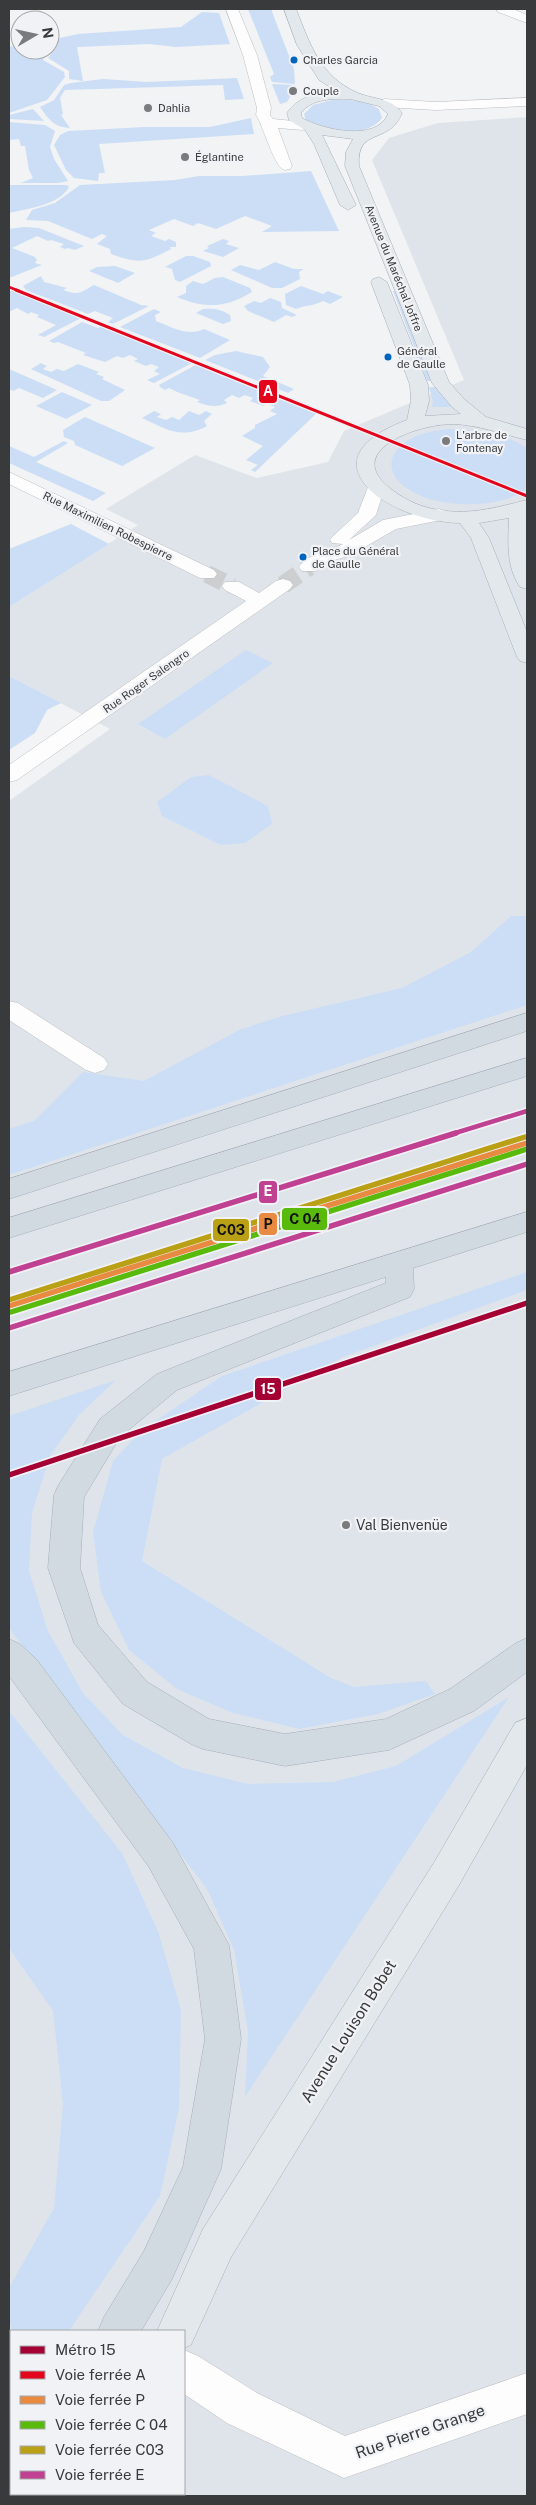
<svg xmlns="http://www.w3.org/2000/svg" width="536" height="2505" font-family="'Public Sans',sans-serif">
<rect width="100%" height="100%" fill="#f1f3f5"/>
<!-- built -->
<path fill="#dfe4eb" fill-rule="evenodd" d="M527,117V2496H9V801L110,729L9,676V607L138,525L106,509L195,455L257,478L328,462L344,431L464,380L372,160L389,138L438,123ZM11,2331H184V2494H11Z"/>
<!-- green -->
<path fill="#cbdef5" d="M248,9H271L294,69L295,84L272,82L270,77L274,74Z
M202,12L219,13L230,44L176,47L149,44L77,47L83,81L69,79V71L48,58L56,48L51,40L78,34L181,27Z
M20,45V50H49L43,60L64,72L65,77L47,100L9,113V47Z
M237,78L244,99L225,100L223,85L65,90L60,98L63,114L61,115L70,128C54,127 49,120 40,107L54,100L64,85L71,83L103,79L147,82Z
M272,84L295,85V87L289,90L293,92L287,102L280,104Z
M332,100C348,99 365,100 379,109L382,118C367,139 326,131 306,120L304,114L313,105Z
M33,109L44,121L9,119V115Z
M251,118L254,134L99,144L105,173H99L98,181L74,178L66,170L54,145L60,135L68,131L145,127H210Z
M9,122L45,125L55,131L50,147L54,159L68,181L58,183H21L33,178L29,170L25,146H21L19,139L9,140Z
M311,171L339,231L264,232H262L272,226L245,216L216,229L198,223L193,226L174,219L149,230L156,233L151,236L165,241L169,239L176,242V247H170L171,249C144,263 140,264 111,254L110,249L97,244L107,236L102,234L92,239L48,221L26,220L32,210L55,203L80,185L175,180L199,176H242Z
M9,185H67L69,187C60,205 26,209 9,213Z
M24,227L39,228L84,246L75,250L68,248L65,249L60,247L64,244L51,240L48,241L37,236L12,248L35,257L37,260L35,263L42,265L9,278V229Z
M223,239L229,241L226,244L239,248L223,257L203,251L209,248L207,246Z
M186,256H193L210,262L211,266L180,282L175,280L172,269L165,267Z
M275,262L294,269H304L299,272L300,279L282,288H272L231,270L240,265L259,270Z
M115,266L135,273L118,283L89,271L97,267Z
M41,276L44,282L67,288L63,290C80,297 84,290 94,285L141,305L149,306L113,324L108,322L113,318L95,311L88,314L26,290L23,286Z
M223,277L250,288L252,292C226,308 205,309 177,297L186,293V286L193,281L203,284L215,278Z
M301,286L323,294L328,291L343,297L330,304L323,301C314,306 305,305 296,309L286,305L285,294Z
M21,290L85,316L44,337L38,335L56,325L37,317L39,315L31,312L28,314L17,308L9,312V291Z
M393,291H398L433,381H427Z
M270,298L281,302L282,308L297,315L292,317L286,315L274,322L248,311L244,306L254,301L261,303Z
M154,309L161,312L155,315L156,321C172,327 188,337 204,329L230,340L200,358L120,327Z
M203,309C213,308 221,309 230,315L231,321L223,324L196,313Z
M82,322L98,328L105,324L196,361L154,383L147,380L160,374L154,371L159,367L151,364L146,366L134,361L138,359L130,355L123,358L117,356L105,362L83,355L86,353L58,342L54,343L49,341Z
M236,351L263,357L270,367L263,376L294,389L288,393L205,360L215,355Z
M201,362L320,410L255,472L251,470L258,465L246,460L263,446L242,436L255,428V425L277,414L270,411L275,407L267,404L263,406L250,401L253,398L245,395L239,398L232,395L224,400L227,403C217,408 207,406 197,402L200,400L177,392L169,388L165,390L160,387L159,385Z
M41,363L47,366L43,369L51,372L57,369L64,371L78,364L99,372L96,374L104,377L102,379L125,390L109,401H101L31,369Z
M9,369L57,390L43,398L19,388L13,391L9,389Z
M429,387H436L452,407H432L433,402Z
M62,392L92,405L66,419L36,406Z
M154,411L161,414L157,417L166,420L172,417L179,420L189,411L199,415L206,411L212,414L204,421L207,426C181,440 166,429 142,418Z
M85,417L155,448L122,466L75,445L74,441L64,437L63,430Z
M447,429C476,429 502,432 527,448V488C517,497 502,501 489,503C463,506 434,504 411,491C383,475 386,450 414,437C424,432 436,431 447,429Z
M64,441L68,443L36,462L106,493L93,501L9,463V446L34,457Z
M71,524L109,544L9,607V549Z
M246,650L273,663L165,739L138,724Z
M9,676L61,703L47,710L35,733L9,750Z
M209,775L268,806L272,824L245,843L221,845L162,816L157,802L191,777Z
M511,916H527V1005L9,1175V1129L34,1121L83,1072L144,1081L239,1030L282,1016L402,988L471,952Z
M527,1272V1290L343,1357L162,1459L142,1561L331,1678L354,1687L426,1681L435,1694L378,1714L299,1729L233,1713L177,1689L129,1650L101,1592L93,1532L113,1461L142,1430L222,1376Z
M116,1380L79,1415L50,1456L32,1513L29,1571L48,1631L83,1693L123,1735L183,1768L248,1784L333,1782L396,1766L509,1697L245,2097L248,2032L234,1950L207,1889L9,1628V1416Z
M9,1711L122,1853L158,1931L181,2010L179,2108L160,2196L69,2331H12L9,2320V2288L54,2208L63,2104L53,2011L9,1948Z"/>
<g fill="none" stroke-linecap="round" stroke-linejoin="round">
<!-- minor-tunnel -->
<path stroke="#ccced0" stroke-width="18" stroke-dasharray="18 9" stroke-linecap="butt" d="M207,574L232,586
M283,585L309,567"/>
<defs>
<path id="minor" d="M226,9H238L257,55L271,108L270,115L273,119L303,122L310,126L303,130L278,128L292,166L290,169L285,170C274,168 264,127 256,115L257,108L243,55Z
M496,9H513L527,15V23L498,12Z
M527,98V106L436,110L384,107L377,103L384,99L436,102Z
M9,472L214,570L217,574L214,578H200L9,484Z
M376,480L382,482L385,486L376,515L349,540L383,520L439,509L446,511L448,515L446,519L396,529L351,555L331,561L316,571H302L299,567C310,552 328,552 343,544L332,543L330,539L358,513L370,482Z
M283,579L290,581L293,585L290,589L17,780L9,782V765L246,601L225,590L222,586L225,582H239L259,593L276,581Z
M9,1001L18,1003L104,1058L108,1064L104,1070L95,1073L86,1070L9,1020Z
M184,2350L198,2356L257,2393L345,2436L527,2373V2414L344,2478L227,2423L184,2394Z"/>
<path id="major" d="M284,9H296C310,44 320,77 358,93C375,100 390,97 402,113C389,146 356,126 359,166L449,382L464,399L486,417L527,429V440C502,434 479,425 453,424C417,424 337,452 395,492C406,500 419,506 433,509C468,516 494,508 527,500V589L520,587C506,567 508,541 509,518L479,523L489,538L527,632V663L520,661L517,657L471,538L460,523C390,522 298,460 407,420L411,401L410,385L371,282L373,279L379,277L387,282L428,385L429,401L425,416L461,414L452,407L432,383L345,166L346,152L353,139L322,135L356,205L348,210L340,205L314,144L305,130L289,120L287,113C299,96 316,93 336,91L319,80L297,45ZM350,99L379,106L388,114C377,142 323,130 302,118L301,113C312,98 333,99 350,99Z
M527,1718V1765L459,1885L231,2257L191,2345L184,2348V2331H157L203,2229L435,1861L515,1723Z
M67,2494H109L108,2496H66Z"/>
<path id="highway" d="M527,1013V1031L9,1199V1179Z
M527,1058V1076L9,1238V1218Z
M527,1212V1232L413,1268L414,1289L410,1297L177,1390L120,1437L84,1497L80,1568L98,1625L147,1682L209,1719L285,1734L386,1719L450,1689L516,1643L527,1638V1672L474,1711L389,1750L285,1766L203,1749L191,1744L123,1704L74,1643L48,1568L54,1495L58,1486L100,1419L157,1374L386,1283V1277L9,1396V1372Z
M9,1639L20,1644L37,1660L173,1843L229,1945L241,2039L221,2169L172,2279L141,2331H98L104,2317L144,2251L183,2167L205,2039L194,1949L149,1867L9,1676Z
M11,2476V2494H40L39,2496H9V2477Z"/>
</defs>
<!-- minor casing -->
<use href="#minor" stroke="#bcbdbf" stroke-width="1"/>
<!-- major casing -->
<use href="#major" stroke="#a6aeb7" stroke-width="1"/>
<!-- highway casing -->
<use href="#highway" stroke="#a6aeb7" stroke-width="1"/>
<!-- minor -->
<use href="#minor" fill="#fdfdfe" fill-rule="evenodd"/>
<!-- major -->
<use href="#major" fill="#e3e8ec" fill-rule="evenodd"/>
<!-- highway -->
<use href="#highway" fill="#d2dae1" fill-rule="evenodd"/>
<defs>
<path id="rail-1-far1" d="M9,287L19,291"/>
<path id="rail-1" d="M16,290L527,496"/>
<path id="rail-2" d="M9,1306L527,1143"/>
<path id="rail-3" d="M11,1312L527,1149"/>
<path id="rail-4" d="M9,1300L525,1137"/>
<path id="rail-5-far1" d="M452,1134L527,1111"/>
<path id="rail-5" d="M9,1272L456,1133
M9,1328L527,1164"/>
</defs>
<!-- rail-1-far1 casing -->
<use href="#rail-1-far1" stroke="#f0f2f6" stroke-width="4.5"/>
<!-- rail-1 casing -->
<use href="#rail-1" stroke="#f0f2f6" stroke-width="5.5"/>
<!-- rail-2 casing -->
<use href="#rail-2" stroke="#f0f2f6" stroke-width="9"/>
<!-- rail-3 casing -->
<use href="#rail-3" stroke="#f0f2f6" stroke-width="9"/>
<!-- rail-4 casing -->
<use href="#rail-4" stroke="#f0f2f6" stroke-width="9"/>
<!-- rail-5-far1 casing -->
<use href="#rail-5-far1" stroke="#f0f2f6" stroke-width="8"/>
<!-- rail-5 casing -->
<use href="#rail-5" stroke="#f0f2f6" stroke-width="9"/>
<!-- rail-1-far1 -->
<use href="#rail-1-far1" stroke="#e3051c" stroke-width="2.5"/>
<!-- rail-1 -->
<use href="#rail-1" stroke="#e3051c" stroke-width="3"/>
<!-- rail-2 -->
<use href="#rail-2" stroke="#e98a42" stroke-width="5.5"/>
<!-- rail-3 -->
<use href="#rail-3" stroke="#59ba0c" stroke-width="5.5"/>
<!-- rail-4 -->
<use href="#rail-4" stroke="#baa015" stroke-width="5.5"/>
<!-- rail-5-far1 -->
<use href="#rail-5-far1" stroke="#c04191" stroke-width="4.5"/>
<!-- rail-5 -->
<use href="#rail-5" stroke="#c04191" stroke-width="5.5"/>
<defs>
<path id="metro-1" d="M9,1475L527,1303"/>
</defs>
<!-- metro-1 casing -->
<use href="#metro-1" stroke="#f0f2f6" stroke-width="9"/>
<!-- metro-1 -->
<use href="#metro-1" stroke="#a50034" stroke-width="5.5"/>
</g>
<!-- markers -->
<g fill="#0065bd" stroke="#f0f2f6" stroke-width="2">
<circle cx="294" cy="60" r="4.5"/>
<circle cx="388" cy="357" r="4.5"/>
<circle cx="303" cy="557" r="4.5"/>
</g>
<g fill="#797b7c" stroke="#f0f2f6" stroke-width="2">
<circle cx="293" cy="91" r="5"/>
<circle cx="148" cy="108" r="5"/>
<circle cx="185" cy="157" r="5"/>
<circle cx="446" cy="441" r="5"/>
<circle cx="346" cy="1525" r="5"/>
</g>
<g text-anchor="middle" stroke-width="4.5" stroke-linejoin="round" paint-order="stroke">
<!-- far-bus labels -->
<g font-size="11" fill="#383a3b" stroke="#f0f2f6" text-anchor="start">
<text x="303" y="64">Charles Garcia</text>
<text x="397" y="355">Général<tspan x="397" dy="13">de Gaulle</tspan></text>
<text x="312" y="555">Place du Général<tspan x="312" dy="13">de Gaulle</tspan></text>
</g>
<!-- far-poi labels -->
<g font-size="11" fill="#383a3b" stroke="#f0f2f6" text-anchor="start">
<text x="303" y="95">Couple</text>
<text x="158" y="112">Dahlia</text>
<text x="195" y="161">Églantine</text>
<text x="456" y="439">L'arbre de<tspan x="456" dy="13">Fontenay</tspan></text>
</g>
<!-- far-street labels -->
<g font-size="11" fill="#383a3b" stroke="#f0f2f6">
<text transform="translate(394 268) rotate(68)" y="4">Avenue du Maréchal Joffre</text>
<text transform="translate(108 526) rotate(26)" y="4">Rue Maximilien Robespierre</text>
<text transform="translate(146 681) rotate(-35)" y="4">Rue Roger Salengro</text>
</g>
<!-- poi labels -->
<g font-size="14" fill="#383a3b" stroke="#f0f2f6" text-anchor="start">
<text x="356" y="1530">Val Bienvenüe</text>
</g>
<!-- near-street labels -->
<g font-size="16" fill="#383a3b" stroke="#f0f2f6">
<text transform="translate(348 2031) rotate(-58)" y="6">Avenue Louison Bobet</text>
<text transform="translate(420 2431) rotate(-19)" y="6">Rue Pierre Grange</text>
</g>
</g>
<g stroke="#f0f2f6" stroke-width="2">
<rect x="258" y="379" width="20" height="25" rx="5" fill="#e3051c"/>
<rect x="258" y="1180" width="20" height="24" rx="5" fill="#c04191"/>
<rect x="281" y="1207" width="47" height="24" rx="5" fill="#59ba0c"/>
<rect x="258" y="1212" width="20" height="24" rx="5" fill="#e98a42"/>
<rect x="212" y="1218" width="38" height="24" rx="5" fill="#baa015"/>
<rect x="254" y="1377" width="28" height="24" rx="5" fill="#a50034"/>
</g>
<g font-size="14" text-anchor="middle" font-weight="bold" fill="#fff">
<text x="268" y="396">A</text>
<text x="268" y="1196">E</text>
<text x="268" y="1394">15</text>
</g>
<g font-size="14" text-anchor="middle" font-weight="bold" fill="#111">
<text x="305" y="1224">C 04</text>
<text x="268" y="1229">P</text>
<text x="231" y="1235">C03</text>
</g>
<!-- border -->
<rect width="536" height="2505" fill="none" stroke="#383a3b" stroke-width="20"/>
<!-- legend -->
<rect x="10" y="2330" width="175" height="165" fill="#f0f2f6" stroke="#a6a8ab"/>
<rect x="20" y="2346" width="25" height="8" fill="#a50034" stroke="#a6a8ab"/>
<text x="55" y="2355" font-size="15" fill="#383a3b">Métro 15</text>
<rect x="20" y="2371" width="25" height="8" fill="#e3051c" stroke="#a6a8ab"/>
<text x="55" y="2380" font-size="15" fill="#383a3b">Voie ferrée A</text>
<rect x="20" y="2396" width="25" height="8" fill="#e98a42" stroke="#a6a8ab"/>
<text x="55" y="2405" font-size="15" fill="#383a3b">Voie ferrée P</text>
<rect x="20" y="2421" width="25" height="8" fill="#59ba0c" stroke="#a6a8ab"/>
<text x="55" y="2430" font-size="15" fill="#383a3b">Voie ferrée C 04</text>
<rect x="20" y="2446" width="25" height="8" fill="#baa015" stroke="#a6a8ab"/>
<text x="55" y="2455" font-size="15" fill="#383a3b">Voie ferrée C03</text>
<rect x="20" y="2471" width="25" height="8" fill="#c04191" stroke="#a6a8ab"/>
<text x="55" y="2480" font-size="15" fill="#383a3b">Voie ferrée E</text>
<!-- north arrow -->
<g transform="translate(35 35) rotate(81)"><circle r="24" fill="#f0f2f6" stroke="#a6a8ab"/>
<path d="M0-4L9 19L0 12L-9 19Z" fill="#797b7c"/>
<text y="-8" font-size="14" font-weight="bold" text-anchor="middle" fill="#383a3b">N</text>
</g>
</svg>
